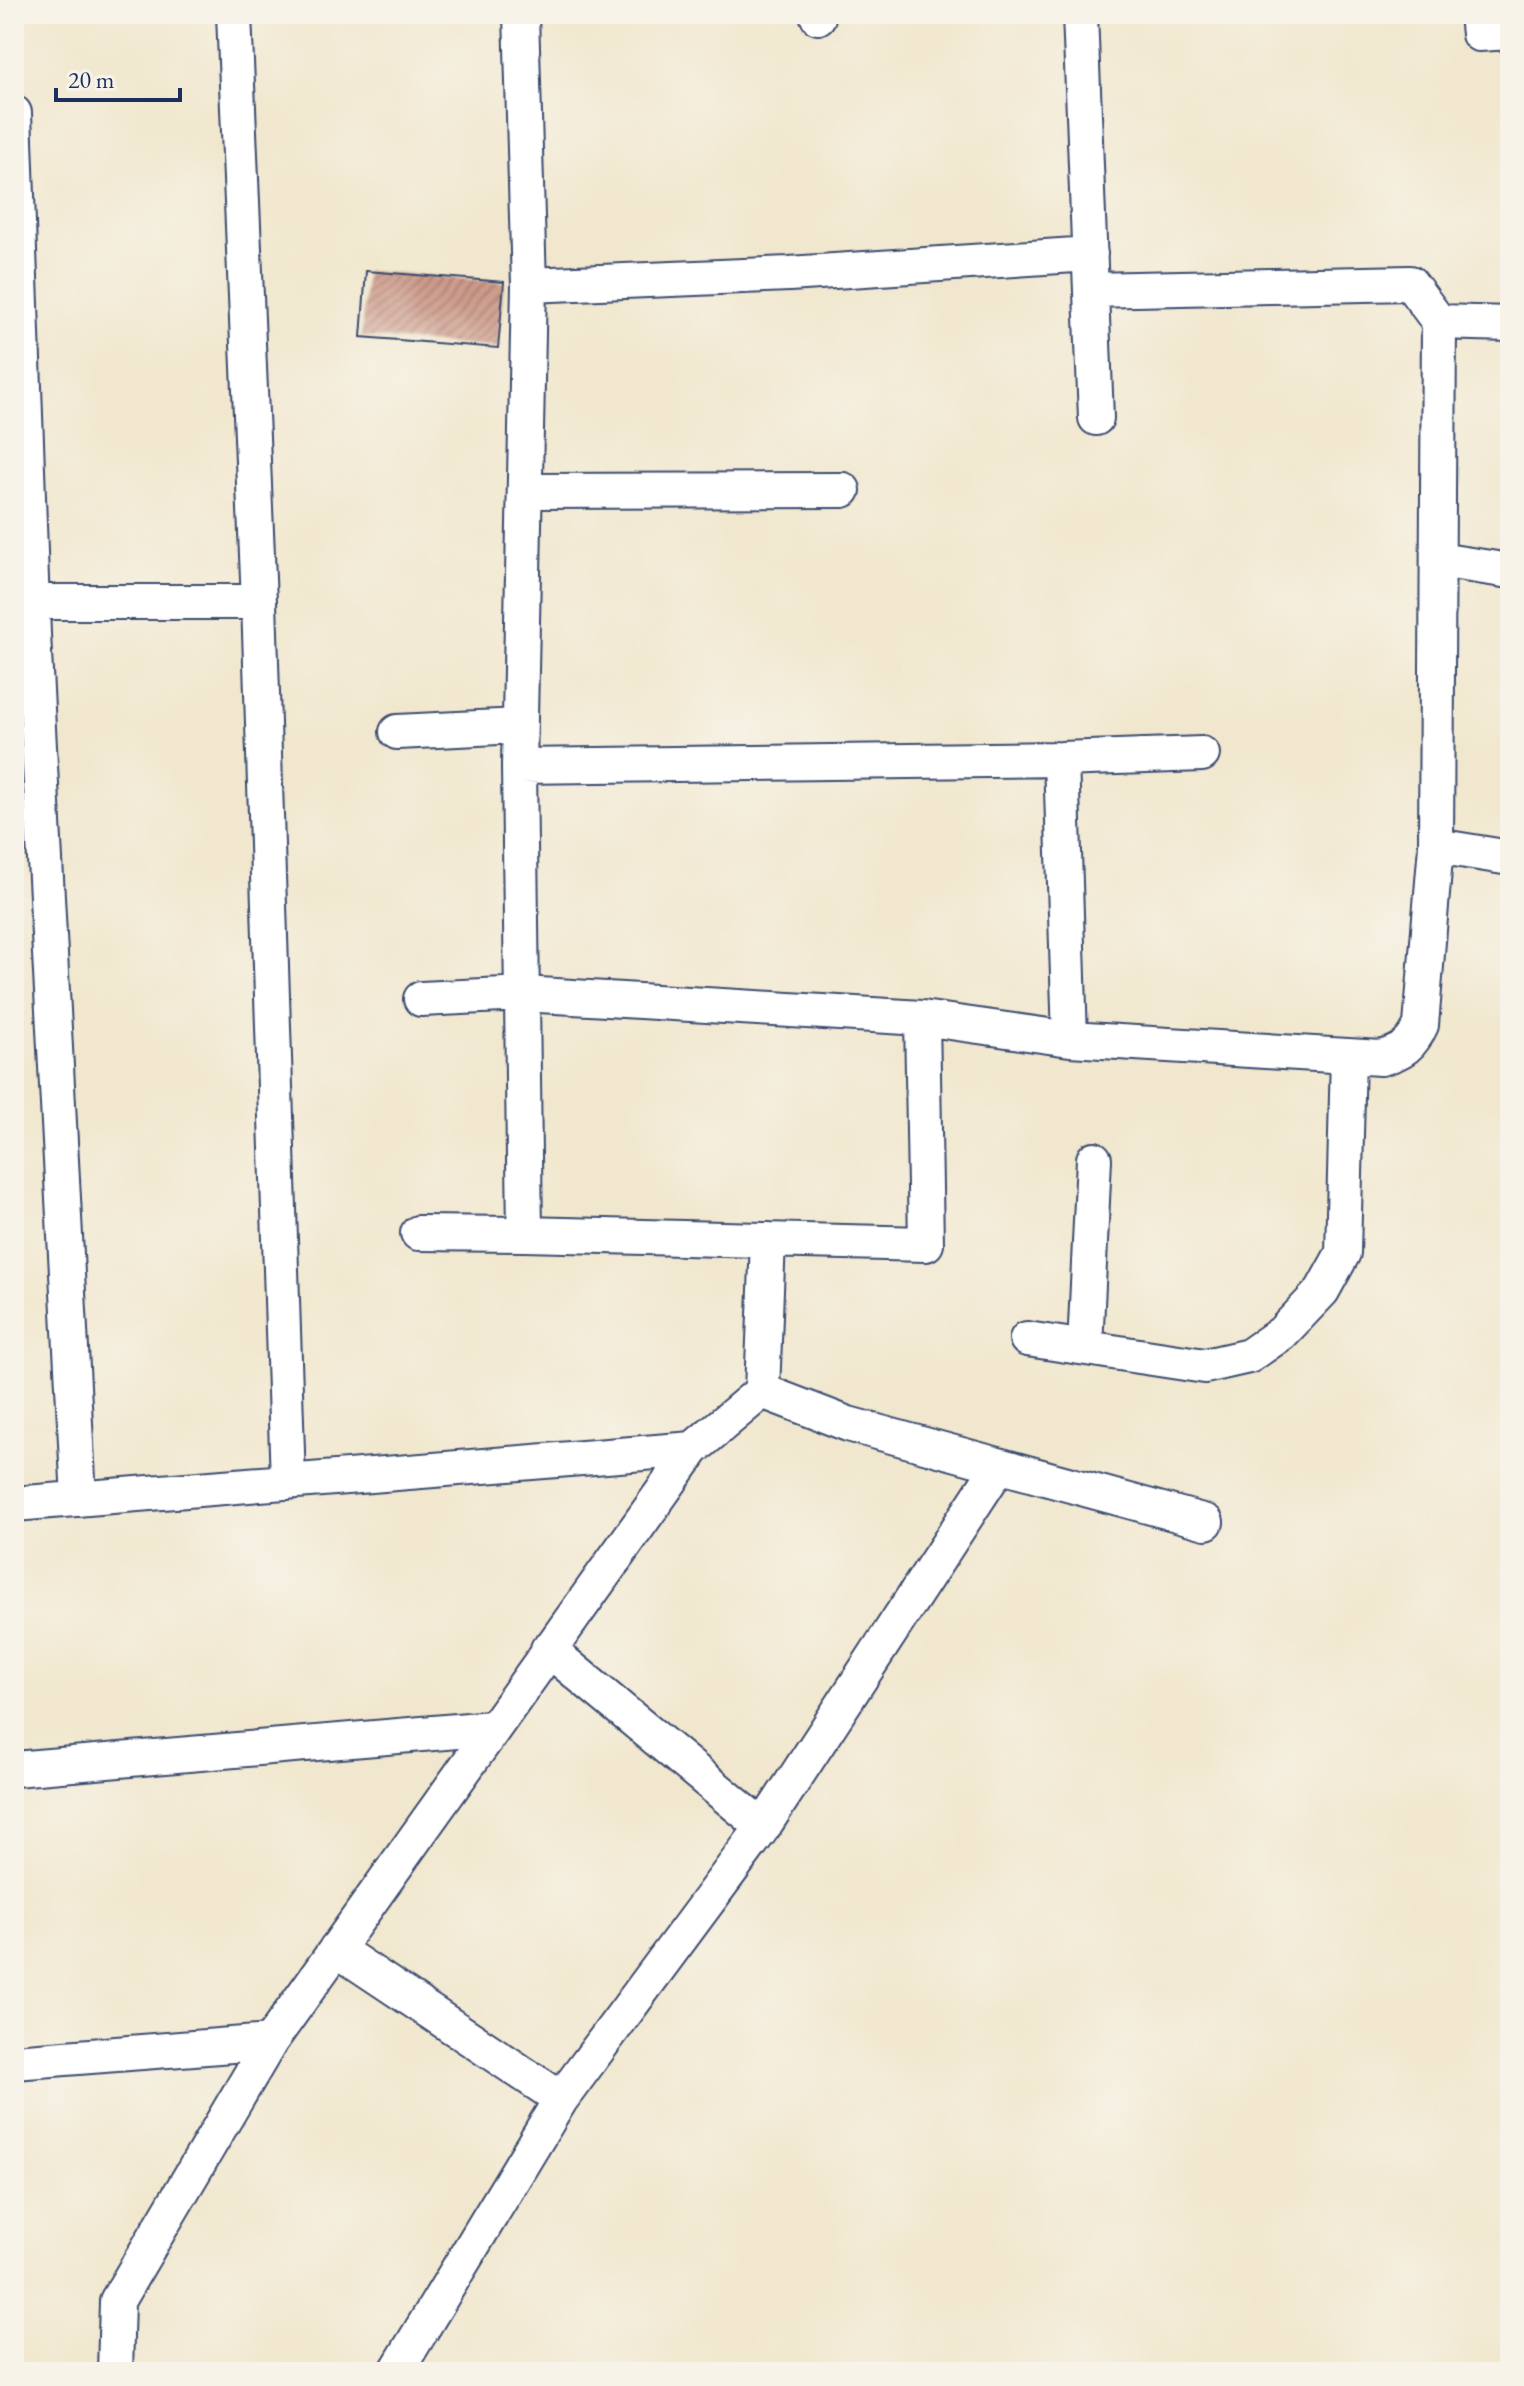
<svg xmlns="http://www.w3.org/2000/svg" width="1524" height="2386" font-family="'EB Garamond',serif">
<defs>
<pattern id="building-hatch" width="6" height="6" patternUnits="userSpaceOnUse" patternTransform="scale(2)"><rect width="6" height="6" fill="#c98"/><path d="M-1 1l2-2M0 6l6-6M5 7l2-2" fill="none" stroke="#a57d72"/></pattern>
</defs>
<rect width="100%" height="100%" fill="#f7f3e8"/>
<filter id="ink" filterUnits="userSpaceOnUse"><feTurbulence type="fractalNoise" baseFrequency=".0125" numOctaves="2"/><feDisplacementMap in="SourceGraphic" scale="16" xChannelSelector="R" yChannelSelector="G"/><feConvolveMatrix kernelMatrix="1 2 1 2 8 2 1 2 1" color-interpolation-filters="sRGB"/></filter>
<filter id="wash" filterUnits="userSpaceOnUse"><feTurbulence type="fractalNoise" baseFrequency=".006" numOctaves="4" result="noise"/><feDisplacementMap in="SourceGraphic" scale="32" xChannelSelector="R" yChannelSelector="G"/><feGaussianBlur stdDeviation="1.8" result="paint"/><feColorMatrix in="noise" values="0 0 0 0 0 0 0 0 0 0 0 0 0 0 0 0 0 1.4 0 .05"/><feComposite in="paint" operator="in"/></filter>
<g filter="url(#wash)">
<rect width="100%" height="100%" fill="#f1e7ce"/>
<g id="blocks">
<!-- building -->
<path fill="url(#building-hatch)" d="M366,271L504,282L498,348L361,337Z"/>
</g>
</g>
<g filter="url(#ink)">
<use href="#blocks" fill-opacity="0" stroke="#3b4b6f" stroke-width="2"/>
<g fill="none" stroke-linecap="round" stroke-linejoin="round">
<defs>
<path id="minor" d="M234,14L259,602L288,1482
M521,14L529,285L519,766L525,1234L926,1244L922,1018
M817,14L818,17
M1080,14L1096,418
M1477,14L1479,34L1510,32
M14,113L33,634L79,1499
M529,285L789,274L1090,254
M1091,290L1410,283L1439,322L1436,846L1510,858
M1439,322L1510,324
M525,491L843,490
M1438,560L1510,571
M32,602H259
M397,732L519,726
M1061,759L1070,1039
M519,766L1061,759L1202,754
M421,999L523,994L922,1018L1070,1039L1381,1058C1403,1052 1412,1045 1421,1025L1436,846
M418,1233L525,1234
M1027,1339L1205,1366L1249,1356L1282,1333L1322,1291L1343,1253L1348,1056
M1085,1347L1094,1159
M762,1391L848,1424L1206,1522
M14,1504L693,1449
M548,1649L763,1827
M14,1769L492,1728
M336,1949L561,2099
M14,2062L270,2042
M115,2372L117,2301L270,2042L693,1449L762,1391L768,1240
M396,2372L561,2099L763,1827L999,1466"/>
</defs>
<!-- minor casing -->
<use href="#minor" stroke="#3b4b6f" stroke-width="38"/>
<!-- minor -->
<use href="#minor" stroke="#fff" stroke-width="34"/>
</g>
</g>
<!-- margin -->
<rect width="1524" height="2386" fill="none" stroke="#f7f3e8" stroke-width="48"/>
<!-- scale -->
<path d="M56 88v12h124v-12" fill="none" stroke="#1b2f5e" stroke-width="4"/>
<text x="68" y="88" font-size="24" fill="#1b2f5e" stroke="#f7f3e8" stroke-width="6" paint-order="stroke">20 m</text>
</svg>
